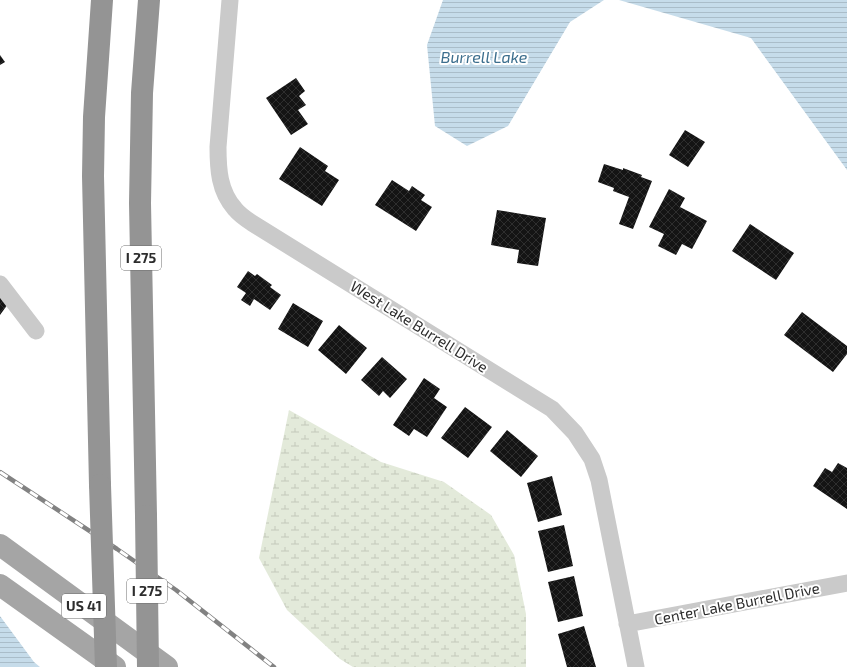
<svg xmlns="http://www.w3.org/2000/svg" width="847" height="667" font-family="'Exo 2',sans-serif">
<defs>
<pattern id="wetland-marsh" width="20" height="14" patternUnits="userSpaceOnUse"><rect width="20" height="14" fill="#e3eada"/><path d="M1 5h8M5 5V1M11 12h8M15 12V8" fill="none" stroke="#c3c9bb"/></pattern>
<pattern id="water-rules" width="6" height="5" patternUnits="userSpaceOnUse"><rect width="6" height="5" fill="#c6dcea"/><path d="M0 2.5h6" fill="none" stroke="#aabdc9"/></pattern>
<pattern id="building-cross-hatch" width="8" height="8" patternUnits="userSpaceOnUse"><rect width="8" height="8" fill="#141414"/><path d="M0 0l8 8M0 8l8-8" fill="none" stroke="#2e2e2e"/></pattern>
</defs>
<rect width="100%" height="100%" fill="#fff"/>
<!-- wetland -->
<path fill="url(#wetland-marsh)" d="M289,410L381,462L444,482L491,515L514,555L526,614V667H353L340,659L287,610L259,558Z"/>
<!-- water -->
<path fill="url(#water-rules)" d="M443,0H604L570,22L508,126L467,146L435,126L427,45Z
M619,0H847V170L751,38Z
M0,616L34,662L40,667H0Z"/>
<!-- building -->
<path fill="url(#building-cross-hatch)" d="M0,55L5,62L0,65Z
M296,78L305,91L299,96L306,105L298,110L308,124L291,135L266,98Z
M685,130L705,142L688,167L669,155Z
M300,147L328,166L325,171L339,180L322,206L279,179Z
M604,164L623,170V168L642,175L641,177L652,181L633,229L619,224L629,197L613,191L614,188L598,182Z
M392,180L409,191L412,186L425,195L421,200L432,207L416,231L375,205Z
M669,189L685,198L680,207L707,221L692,249L682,244L676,255L658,246L664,234L649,227Z
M497,210L546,218L538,266L517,263L519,250L491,245Z
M750,224L794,253L776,280L732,251Z
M248,271L255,276L257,274L272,285L270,287L281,295L270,310L254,299L250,306L241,300L246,293L237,287Z
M0,292L8,304L0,315Z
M293,303L323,321L308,347L278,329Z
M802,312L847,346V354L833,372L784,335Z
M339,325L367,348L346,374L318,350Z
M382,357L407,379L390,398L383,391L379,396L361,380Z
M424,378L440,389L434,398L447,407L427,437L414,429L409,436L393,425Z
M465,407L492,427L468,458L441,438Z
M507,430L538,456L521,477L490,451Z
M838,463L847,468V509L813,486L825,468L832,472Z
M552,476L562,515L538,522L527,483Z
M564,525L573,566L548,572L538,531Z
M574,576L583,616L558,622L548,582Z
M584,626L596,667H567L558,634Z"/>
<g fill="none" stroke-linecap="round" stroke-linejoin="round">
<!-- minor -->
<path stroke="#cacaca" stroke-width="17" d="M230,0L218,147C218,169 219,191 235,209C239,214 246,219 252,223L552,409L575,433L592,459L599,480L636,667
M0,284L36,331
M627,624L847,583"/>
<!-- primary -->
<path stroke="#a5a5a5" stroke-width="22" d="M0,545L167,667
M0,585L115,667"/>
<!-- motorway -->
<path stroke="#949494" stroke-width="22" d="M100,485L93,176L94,117L102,0
M146,516L140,203L142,93L149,0"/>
<defs>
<path id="rail" d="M0,472L117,549L176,590L274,667"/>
</defs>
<!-- rail casing -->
<use href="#rail" stroke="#828282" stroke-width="4.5"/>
<!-- rail -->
<use href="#rail" stroke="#fff" stroke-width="3" stroke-dasharray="9" stroke-linecap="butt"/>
<!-- motorway-bridge -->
<path stroke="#949494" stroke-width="22" d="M100,485L106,667
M146,516L148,667"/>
</g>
<g text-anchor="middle" stroke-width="4" stroke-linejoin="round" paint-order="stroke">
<!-- shield labels -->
<g fill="#fff" stroke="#6c6c6c" stroke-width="1">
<rect x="121" y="246" width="40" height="24" rx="3"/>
<rect x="127" y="579" width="40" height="24" rx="3"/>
<rect x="62" y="594" width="44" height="24" rx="3"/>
</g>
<g font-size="14" font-weight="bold" fill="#2d2d2d">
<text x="141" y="263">I 275</text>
<text x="147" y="596">I 275</text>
<text x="84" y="611">US 41</text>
</g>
<!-- street labels -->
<g font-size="15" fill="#2d2d2d" stroke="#fff">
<text transform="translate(419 327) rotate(32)" y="5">West Lake Burrell Drive</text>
<text transform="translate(737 604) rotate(-11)" y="5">Center Lake Burrell Drive</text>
</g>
<!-- water labels -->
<g font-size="16" font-style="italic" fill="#3c6e8d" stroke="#fff">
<text x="484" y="63">Burrell Lake</text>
</g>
</g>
</svg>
